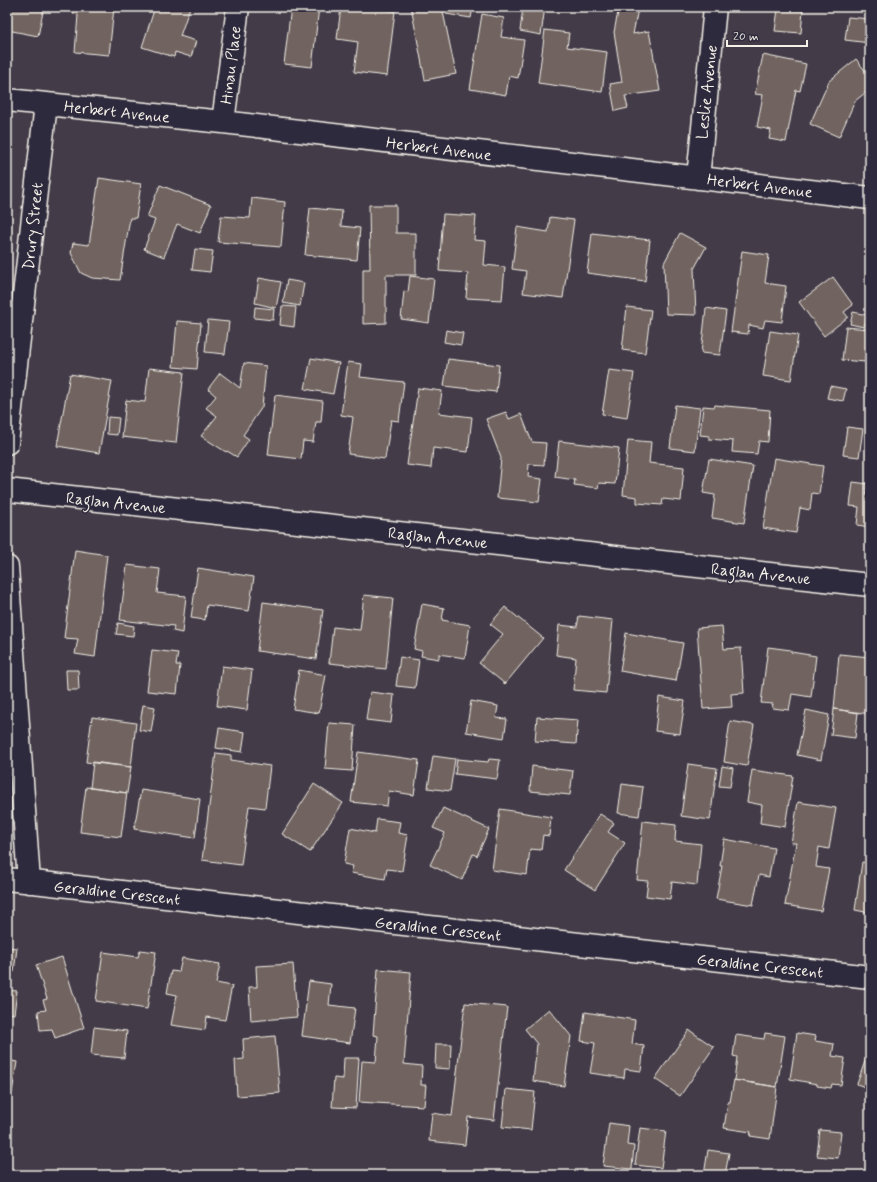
<svg xmlns="http://www.w3.org/2000/svg" width="877" height="1182" font-family="Mynerve,sans-serif">
<rect width="100%" height="100%" fill="#433b48"/>
<filter id="ink" filterUnits="userSpaceOnUse"><feTurbulence type="fractalNoise" baseFrequency=".025" numOctaves="2"/><feDisplacementMap in="SourceGraphic" scale="8" xChannelSelector="R" yChannelSelector="G"/><feConvolveMatrix kernelMatrix="1 2 1 2 8 2 1 2 1" color-interpolation-filters="sRGB"/></filter>
<g filter="url(#ink)">
<!-- building -->
<path fill="#716460" stroke="#f4f1e8" d="M8,7H44L38,36L7,30Z
M45,7H64L63,10Z
M74,7H114L109,55L75,52L78,15L73,14Z
M155,7H190L180,36L196,41L191,57L175,52L174,57L142,47Z
M291,7H319L312,67L284,64Z
M341,7H361L395,11L387,76L354,72L358,42L337,39Z
M411,7H442L456,74L425,80Z
M447,7H473L471,18L446,14Z
M523,7H545L541,35L520,31Z
M619,7H627L638,9L633,34L649,31L660,91L625,96L628,108L615,111L610,84L622,82L614,32Z
M778,9L803,10L801,33L775,31Z
M482,14L504,18L501,37L524,40L518,78L509,76L506,95L470,89Z
M848,17L870,19V43L845,40Z
M545,30L569,33L567,47L607,52L602,92L538,83Z
M763,55L806,64L800,91L796,90L786,142L769,139L771,130L757,127L763,95L755,94Z
M856,59L870,77V89L855,101L839,137L810,124L829,81Z
M99,178L141,184L136,218H130L120,280L92,278L81,273L71,253L73,243L89,245Z
M160,185L211,205L200,233L177,224L164,257L144,249L155,220L147,217Z
M252,198L285,202L281,247L218,242L221,216L250,218Z
M369,205H396V233H416V275H386V323L363,324V269H370Z
M310,208L342,211L341,226L360,228L357,260L305,255Z
M443,214L476,216L474,240L486,241L484,265L505,267L502,300L466,298L468,273L439,271Z
M550,217L574,220L563,298L523,293L526,271L512,269L517,227L548,232Z
M592,233L650,240L645,281L587,273Z
M680,233L706,247L694,269L696,315L666,314L664,263Z
M195,249L213,251L210,272L192,270Z
M742,251L769,255L765,283L786,286L782,322L765,320L763,328L749,325L748,334L731,332Z
M410,276L434,279L429,323L401,319L404,291L408,292Z
M833,277L853,305L844,312L848,317L824,336L799,302Z
M259,278L281,282L276,308L255,303Z
M287,280L304,283L300,306L283,303Z
M282,306L296,307L294,327L280,325Z
M255,307L274,309L273,320L254,318Z
M627,307L651,310L645,353L622,350Z
M706,308L726,311L720,355L701,353Z
M853,312L867,315L864,327L850,324Z
M208,320L229,322L225,354L205,352Z
M177,321L201,323L197,369L173,367Z
M846,327L868,329L865,362L842,360Z
M446,330L463,333L461,345L444,342Z
M770,331L798,335L791,380L763,376Z
M311,358L339,363L333,394L305,389Z
M448,359L499,365L496,392L444,386Z
M348,362L362,364L360,377L404,382L399,421L391,420L385,459L348,454L353,417L341,415Z
M244,363L266,366L262,407L243,435L249,439L237,457L227,451L226,452L201,436L217,416L206,408L216,396L208,389L220,373L240,388Z
M149,368L184,372L176,443L122,437L126,400L145,402Z
M609,370L634,373L627,418L602,414Z
M70,374L112,381L99,453L57,446Z
M830,386L846,389L843,401L827,398Z
M418,388L442,391L439,413L472,417L468,452L433,448L431,468L407,465Z
M275,395L323,401L321,422H316L313,442L303,441L301,459L268,455Z
M675,405L700,408L695,451L670,448Z
M715,405L770,410L768,442L759,441L757,454L732,452L733,441L709,439V436L700,435L703,406L714,407Z
M506,412L509,419L521,414L532,442L546,443L544,465L529,464L528,477L542,479L539,502L497,498L501,458L486,419Z
M108,417L119,418L117,435L107,434Z
M847,427L863,429L859,457L843,455Z
M628,440L651,442L649,463L684,467L681,501L663,499L662,505L637,503V497L623,495Z
M559,441L619,448L615,484L599,483L598,488L574,485L575,480L555,477Z
M774,458L823,466L819,494L812,493L810,510L800,508L796,533L763,528Z
M709,459L753,466L744,523L712,518L715,495L703,493Z
M853,482L868,484L866,495L870,496V527L857,525L859,507L850,506Z
M75,550L107,555L95,657L75,654L78,639L64,638Z
M127,565L160,569L157,593L186,596L182,633L173,631L174,626L120,620Z
M198,568L254,577L249,611L207,605L205,620L191,618Z
M364,595L393,598L386,669L329,663L333,627L360,630Z
M263,602L323,610L316,659L257,651Z
M422,604L444,608L442,620L470,625L465,658L439,654V659L421,656L422,651L414,649Z
M505,607L543,638L505,684L479,663L503,634L490,624Z
M579,616L613,620L606,693L573,690L576,658L556,655L559,625L577,627Z
M118,623L134,626L133,636L116,634Z
M722,626L724,649L741,648L744,693L731,694L732,707L703,709L697,628Z
M626,633L683,643L676,681L620,671Z
M768,647L791,650V652L816,656L811,697L792,694L789,710L772,708L773,704L761,703Z
M152,650L178,653L176,665H180L177,694L147,691Z
M839,654L870,657L869,668H870V714L834,709Z
M400,657L419,660L415,688L396,686Z
M222,666L252,670L247,710L217,706Z
M66,670H78L79,690H67Z
M299,670L326,675L319,713L293,709Z
M370,692L394,695L391,723L366,720Z
M659,697L685,701L680,734L655,731Z
M471,701L498,706L496,718L507,719L504,738L466,732Z
M143,705L155,707L151,732L139,730Z
M834,709L858,713L855,738L831,735Z
M806,710L829,715L821,760L797,755Z
M92,717L136,723L131,767L86,762Z
M537,717L578,720L576,744L535,741Z
M730,721L754,725L747,766L724,762Z
M329,723L355,725L352,771L325,769Z
M219,728L245,732L242,752L216,748Z
M358,752L419,760L414,795L389,791L387,806L351,802Z
M216,753L231,755V760L270,766L265,808L249,806L241,865L202,860Z
M433,756L455,759L450,791L428,788Z
M457,759L488,762L489,759L500,760L497,779L455,774Z
M93,762L131,767L127,793L90,788Z
M688,764L717,768L710,820L681,816Z
M532,766L573,771L570,795L530,791Z
M722,766L733,768L730,787L719,786Z
M752,770L793,776L785,827L760,823L762,805L747,802Z
M314,784L343,803L310,852L282,834Z
M622,784L643,787L639,816L618,813Z
M86,787L127,793L121,837L80,832Z
M141,790L200,799L195,838L134,829Z
M798,802L836,808L829,849L819,847L816,867L829,869L821,911L785,905L796,843H791Z
M443,808L489,829L477,856L473,854L462,880L430,865L445,833L433,828Z
M500,809L551,817L549,836L543,835L541,850L530,849L527,875L492,870Z
M600,814L614,823L608,832L625,843L595,890L564,870Z
M377,819L400,822L398,833L408,835L402,871L387,869L385,879L351,873L353,866L344,864L350,828L375,833Z
M643,821L676,825L675,841L701,844L697,885L672,882L670,899L646,896L648,881L637,880Z
M724,839L774,848L769,877L759,875L753,905L716,899L722,866H720Z
M862,862L870,863V913L855,910Z
M7,947L17,948L14,972L7,971Z
M140,950L156,952L147,1009L96,1001L103,952L138,957Z
M62,957L84,1028L55,1038L52,1029L40,1030L38,1011L46,1010L43,1000L47,999L36,965Z
M182,958L220,964L216,983L232,986L225,1020L207,1017L205,1030L171,1025L177,995L167,993L171,971L179,972Z
M293,964L297,1017L251,1021L249,987H257L256,966Z
M378,969L411,972L404,1064L422,1066L421,1085H426L424,1106L359,1102L362,1061L376,1062L378,1036L373,1035Z
M309,981L331,984L329,1005L355,1008L350,1043L302,1036Z
M7,990L17,991L14,1014L7,1013Z
M465,1003L507,1007L494,1120L468,1117L465,1145L429,1141L432,1113L452,1116Z
M549,1009L571,1036L564,1086L533,1081L537,1044L525,1029Z
M585,1012L635,1020L632,1044L644,1046L641,1071L625,1069L624,1078L590,1073L595,1043L581,1041Z
M94,1027L127,1031L124,1058L91,1055Z
M689,1030L714,1047L680,1096L655,1079Z
M765,1033L785,1036L777,1087L734,1080L737,1057L733,1056L736,1035L764,1039Z
M797,1033L816,1036L815,1041L834,1044L832,1056L845,1058L841,1085L832,1084L831,1088L817,1086V1084L790,1079Z
M275,1036L280,1093L237,1096L235,1060L244,1059L243,1039Z
M436,1044H451L450,1069L435,1068Z
M870,1047V1089L857,1084Z
M344,1058H359L356,1108L332,1107L334,1078L343,1079Z
M7,1060L17,1062L12,1093H7Z
M734,1080L777,1087L770,1139L750,1136L751,1132L724,1128L728,1102H730Z
M506,1089L535,1092L531,1130L502,1127Z
M609,1123L629,1126L627,1145L634,1146L632,1169L603,1166Z
M640,1128L666,1131L661,1168L635,1165Z
M820,1130L841,1132L838,1158L817,1156Z
M708,1150L729,1153L725,1175H704Z"/>
<g fill="none" stroke-linecap="round" stroke-linejoin="round">
<defs>
<path id="minor" d="M7,100L223,122L870,198
M223,122L238,7
M698,178L715,7
M7,443L46,104
M7,490L870,585
M7,567L29,882
M7,879L870,977"/>
</defs>
<!-- minor casing -->
<use href="#minor" stroke="#f4f1e8" stroke-width="25"/>
<!-- minor -->
<use href="#minor" stroke="#2f2a3d" stroke-width="22"/>
</g>
</g>
<g text-anchor="middle" stroke-width="3" stroke-linejoin="round" paint-order="stroke">
<!-- street labels -->
<g font-size="16" fill="#f4f1e8" stroke="#2f2a3d">
<text transform="translate(230 65) rotate(-83)" y="6">Hinau Place</text>
<text transform="translate(706 92) rotate(-84)" y="6">Leslie Avenue</text>
<text transform="translate(117 111) rotate(6)" y="6">Herbert Avenue</text>
<text transform="translate(439 148) rotate(7)" y="6">Herbert Avenue</text>
<text transform="translate(760 185) rotate(7)" y="6">Herbert Avenue</text>
<text transform="translate(32 226) rotate(-84)" y="6">Drury Street</text>
<text transform="translate(116 502) rotate(6)" y="6">Raglan Avenue</text>
<text transform="translate(438 537) rotate(6)" y="6">Raglan Avenue</text>
<text transform="translate(761 573) rotate(6)" y="6">Raglan Avenue</text>
<text transform="translate(117 892) rotate(6)" y="6">Geraldine Crescent</text>
<text transform="translate(438 928) rotate(6)" y="6">Geraldine Crescent</text>
<text transform="translate(760 965) rotate(6)" y="6">Geraldine Crescent</text>
</g>
</g>
<!-- margin -->
<rect width="877" height="1182" fill="none" stroke="#2f2a3d" stroke-width="24"/>
<rect x="12" y="12" width="853" height="1158" fill="none" stroke="#f4f1e8" stroke-width="1.5" filter="url(#ink)"/>
<!-- scale -->
<path d="M727 40v6h80v-6" fill="none" stroke="#f4f1e8" stroke-width="2"/>
<text x="733" y="40" font-size="12" fill="#f4f1e8" stroke="#2f2a3d" stroke-width="3" paint-order="stroke">20 m</text>
</svg>
